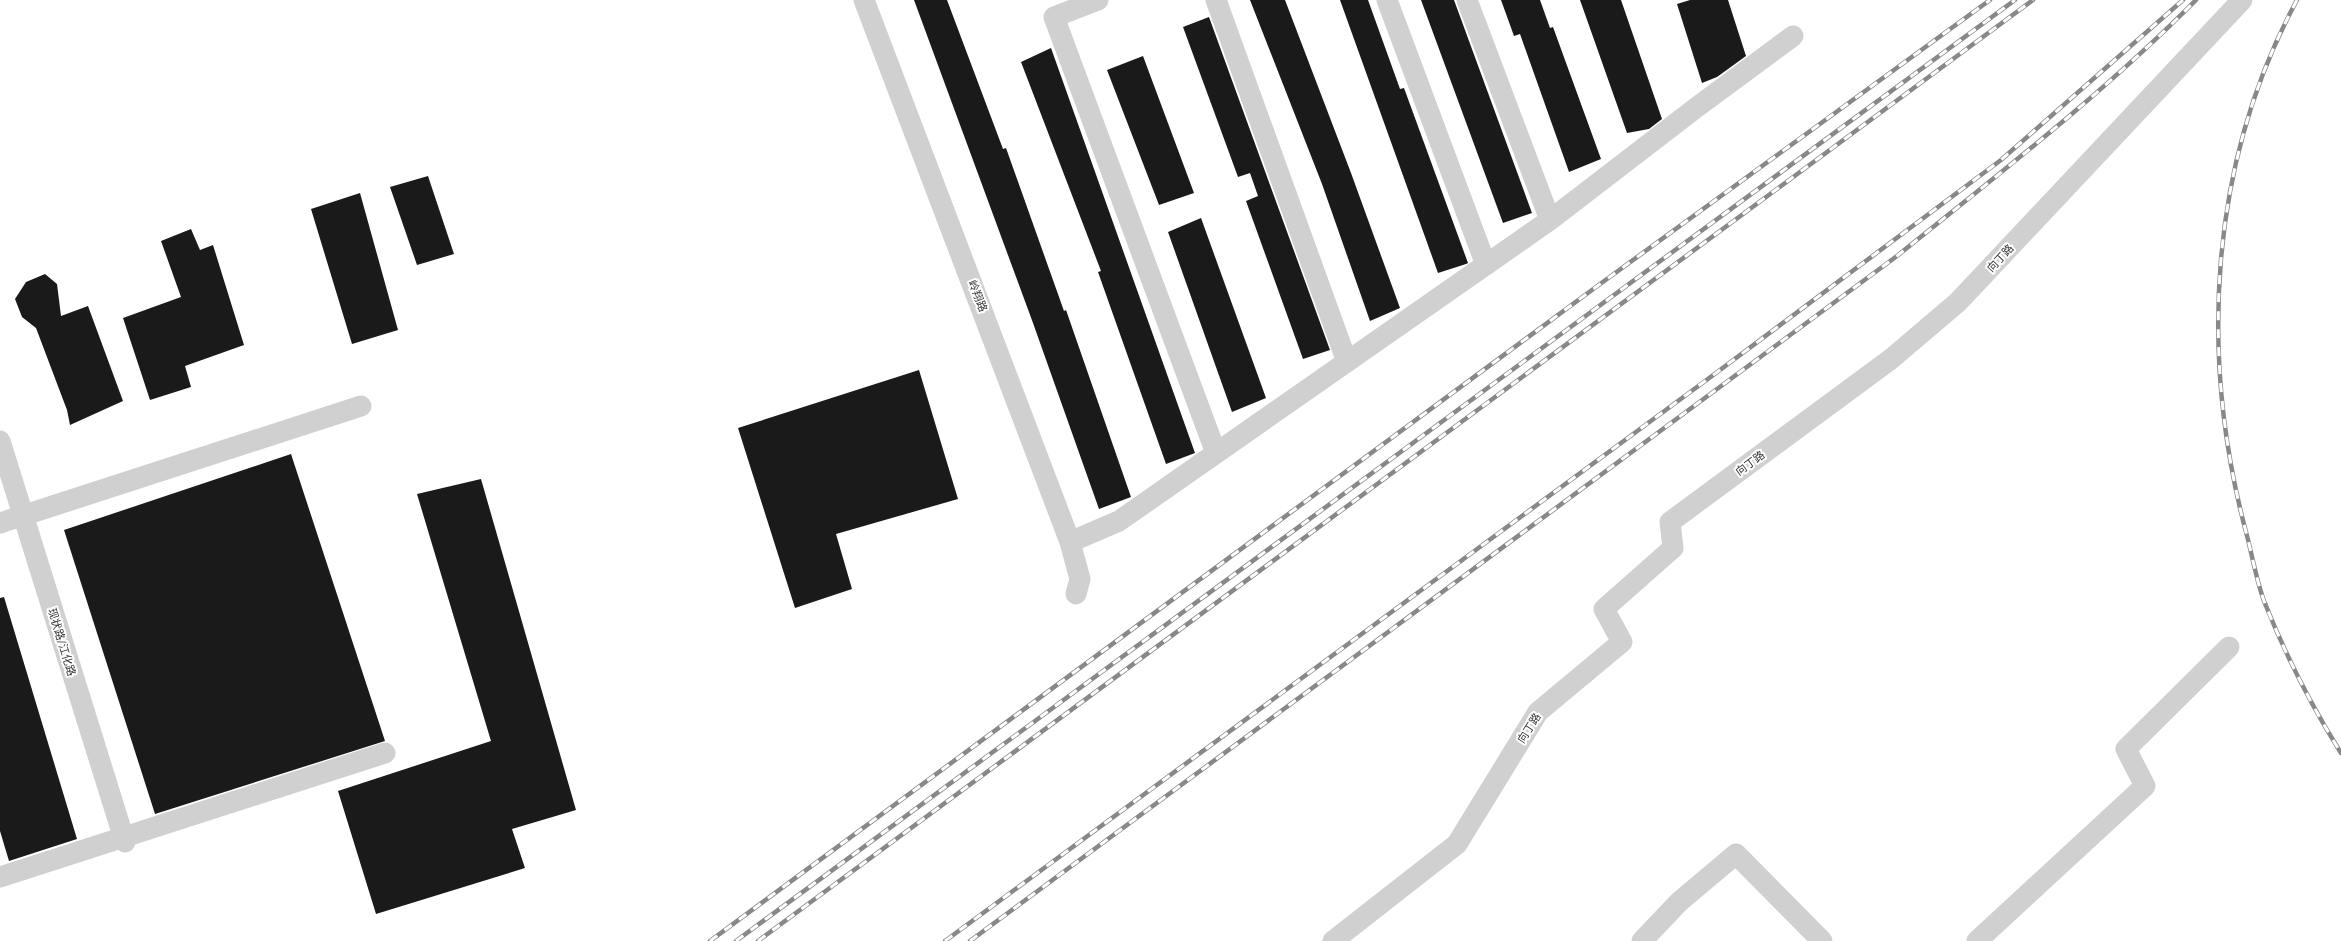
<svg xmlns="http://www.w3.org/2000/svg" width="2341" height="941" font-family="Figtree,'Noto Sans SC',sans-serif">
<rect width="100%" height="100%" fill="#fff"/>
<!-- building -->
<path fill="#1a1a1a" d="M914,0H947L1003,149L1006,148L1064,311L1066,310L1131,497L1099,509L1033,323Z
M1250,0H1285L1351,173L1400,308L1370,321L1322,184Z
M1340,0H1368L1400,89L1404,88L1468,263L1466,264L1438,273Z
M1421,0H1454L1532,213L1503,223Z
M1501,0H1540L1550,28L1553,27L1601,159L1569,172L1520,34L1514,36Z
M1580,0H1621L1662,119L1649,129L1627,133Z
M1690,0H1728L1746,56L1717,77L1702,83L1677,4Z
M1209,17L1330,350L1303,359L1246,201L1258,196L1250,173L1238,177L1183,27Z
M1051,48L1195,453L1166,464L1098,272L1101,271L1021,62Z
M1143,56L1194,193L1159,205L1107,70Z
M428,176L454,254L417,265L390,187Z
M360,193L398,330L352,344L311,209Z
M1201,218L1266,398L1232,412L1168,232Z
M191,229L200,250L213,245L244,345L185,366L191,387L150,400L123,318L181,297L161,241Z
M45,274L57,284L61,316L88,306L123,401L70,425L67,410L36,328L22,317L15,299L26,282Z
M919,370L958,499L836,534L852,589L795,608L738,428Z
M291,454L385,741L155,814L64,530Z
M481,479L576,810L512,829L525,868L376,914L338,791L491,741L417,494Z
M4,597L77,839L9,861L0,831V598Z"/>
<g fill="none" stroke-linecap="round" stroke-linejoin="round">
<!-- minor -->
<path stroke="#d0d0d0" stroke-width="21" d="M864,0L1070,542L1080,579L1076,594
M1098,0L1054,17L1216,453
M1216,0L1347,362
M1387,0L1486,265
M1467,0L1550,220
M0,441L125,842
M0,523L361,406
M1070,542L1119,521L1550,220L1697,107L1793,36
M0,877L385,753
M1333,941L1457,844L1538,712L1622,642L1604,609L1673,548L1670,522L1891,359L1958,302L2242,0
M1642,941L1679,902L1736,854L1822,941
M1977,941L2145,786L2126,749L2229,647"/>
<defs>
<path id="rail" d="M2297,0C2209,163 2199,355 2246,532C2252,554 2256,579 2264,601C2285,654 2311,705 2341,753
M710,941L1596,287L1990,0
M736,941L2015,0
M758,941L2033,0
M945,941L1716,373L2001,160L2183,0
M970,941L1897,256C2000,173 2104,93 2196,0"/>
</defs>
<!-- rail casing -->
<use href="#rail" stroke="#888" stroke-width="4.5"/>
<!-- rail -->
<use href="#rail" stroke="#fff" stroke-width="3" stroke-dasharray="9" stroke-linecap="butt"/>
</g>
<g text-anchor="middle" stroke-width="4" stroke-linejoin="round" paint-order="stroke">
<!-- street labels -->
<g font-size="11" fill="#333" stroke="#fff">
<text transform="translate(2000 258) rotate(-47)" y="4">向丁路</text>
<text transform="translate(978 296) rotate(69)" y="4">岭翔路</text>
<text transform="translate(1750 463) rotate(-36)" y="4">向丁路</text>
<text transform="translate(62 642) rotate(73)" y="4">现状路/江化路</text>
<text transform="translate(1529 728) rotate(-57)" y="4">向丁路</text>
</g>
</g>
</svg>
